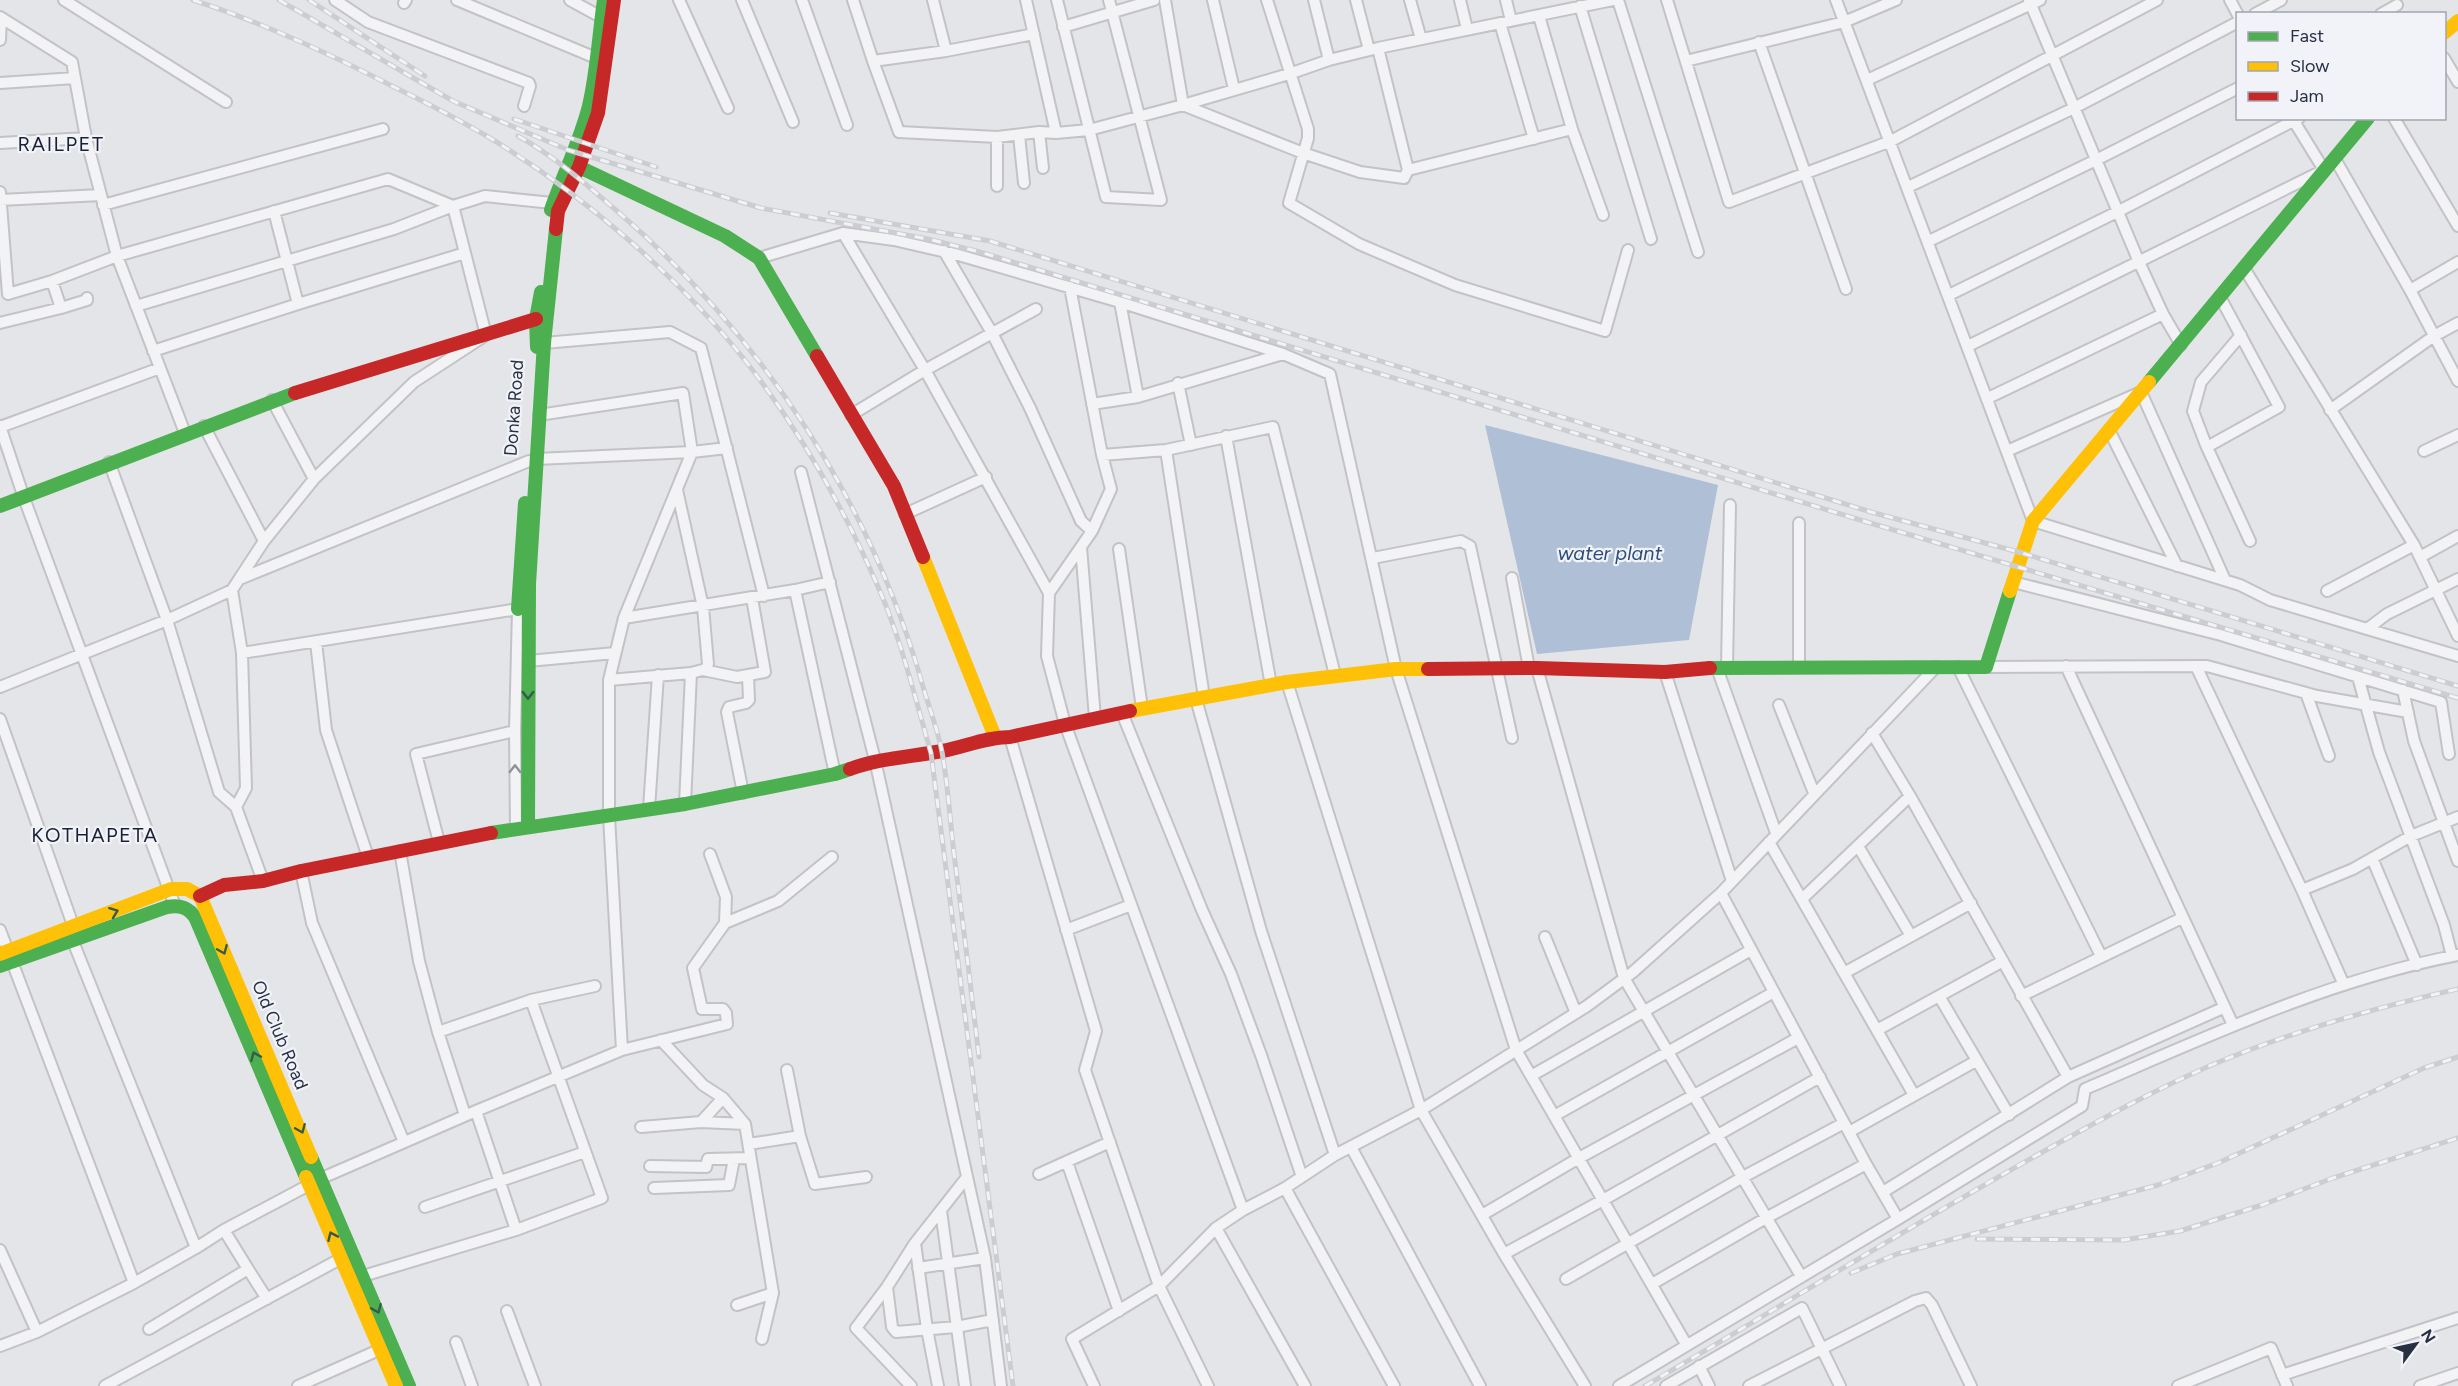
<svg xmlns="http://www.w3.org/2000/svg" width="2458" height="1386" font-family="Figtree,sans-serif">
<rect width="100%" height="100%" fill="#e3e5e9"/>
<!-- water -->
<path fill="#afbfd6" d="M1485,425L1718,485L1689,640L1537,654Z"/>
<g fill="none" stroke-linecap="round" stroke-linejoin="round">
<defs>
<path id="street" d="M64,0L226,102
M335,0L368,22L529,83L530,86L524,106
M457,0L596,58
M570,0L601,17
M679,0L728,108
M742,0L793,122
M802,0L847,125
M853,0L873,61L946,51L1034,34
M933,0L946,51
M1057,0L1106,197L1161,200L1109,0
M1165,0L1183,105L1289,74L1329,60L1378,48L1613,0
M1213,0L1234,89
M1267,0L1308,129V138L1289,203L1359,244L1455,285L1605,331L1628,250
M1314,0L1329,60
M1356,0L1369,50
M1410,0L1421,39
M1460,0L1467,29
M1506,0L1511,21
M1618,0L1698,252
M1667,0L1729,202L1891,141L2157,0
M1836,0L2033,521L2240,585L2270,600L2367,629L2387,614L2458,579
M2029,0L2139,262L2163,314L2181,345
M2230,0L2238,15
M404,3L406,0
M1580,6L1651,239
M2255,14L2281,0
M2381,14L2397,5
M1539,16L1572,129L1603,215
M0,17L72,62L86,138L117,256L52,281L61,308L0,323
M1500,23L1534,139
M1063,27L1154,0
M0,40L1,18
M1759,42L1846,289
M2444,58L2458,82
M873,61L899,132L997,137L1039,132L1056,133L1026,0
M1686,61L1844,22L1896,0
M1867,80L2040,0
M0,83L75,78
M2394,118L2458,226
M1039,132L1043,168
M1056,133L1089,130L1183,105L1303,153L1360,172L1404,178L1408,170L1378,48
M1019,135L1024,183
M0,143L86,138
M2335,159L2410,290L2458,381
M1408,170L1572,129
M997,186V137
M1908,187L2074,108L2238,22
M0,192L8,294L52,281
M0,200L101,195
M103,205L383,129
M843,233L925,370L1049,593
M1929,241L2096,160L2238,88
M944,251L992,333L1030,408L1081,521L1092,531
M759,258L843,233L894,240L955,254L1120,302L1283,354L1330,374L1396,669L1516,1050L1686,1344
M2244,268L2414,545L2458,636
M1070,287L1102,455
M2410,290L2458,262
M1949,295L2117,212L2299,118
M1120,302L1138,397
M298,304L465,253
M136,306L394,229L453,206L388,179L117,256L185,433
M61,308L87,300V298
M2241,335L2201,382L2193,411L2206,445L2250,541
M544,343L670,332L701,348L764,596
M1968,346L2324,170L2292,118
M153,351L298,304L274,211
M1178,383L1191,445
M1988,398L2163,314
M272,400L314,479
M1092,404L1138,397L1283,354
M2330,410L2434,336L2458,323
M851,415L925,370L1036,309
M0,426L24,498L175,906
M204,426L264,541
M0,427L160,368
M2109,430L2177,566
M1226,436L1271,685
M2207,447L2279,407L2220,297
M1166,450L1204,697
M2007,451L2141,392L2225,580
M2424,451L2458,435
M536,459L692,452L683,393L539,415
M109,462L167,620L219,792L236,807L263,881
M801,472L875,760L985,1258L1001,1386
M677,490L703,607L708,664L706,669L691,673
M905,514L986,477
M1799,523V667
M1081,547L1095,718
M1119,549L1142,708
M2420,557L2458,536
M1373,558L1461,541L1470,546L1512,738
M242,578L529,461
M1512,578L1529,668
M830,582L795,590L835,774
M2013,582L2221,635L2441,702L2449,754
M232,590L242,653L518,609L515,731L516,828
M2327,591L2414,545
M624,618L795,590
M2367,629L2458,656
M316,642L326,730L368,857
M528,661L615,653
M2066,666L2233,1025
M2196,666L2302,890L2344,985
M1727,667L1730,505
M1958,667L2101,956
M1986,667L2207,666L2317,696L2408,712
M1537,668L1624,978L1801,1276
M1717,668L1776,833
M703,670L737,677L765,672L752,598
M1665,672L1732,881
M2358,677L2379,752L2444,925L2452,956
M609,680L691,673L685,804
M1287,682L1421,1110L1504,1254L1585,1386
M0,687L167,620L232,590L264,541L314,479L414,382L486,335L453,206L485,196L552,203
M2403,690L2414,741L2458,861
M2306,693L2329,756
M1196,699L1261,931L1335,1155
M1779,705L1814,793
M1122,713L1202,910L1231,974L1261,1055L1302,1177
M0,719L74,928
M1872,733L1910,796L2068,1077
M1010,737L1096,1031L1085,1070L1159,1286L1208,1386
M743,793L727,712L729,707L746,703L749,700L748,675
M236,807L246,788L242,653
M649,809L658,675
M439,842L416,754L515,731
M1769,842L1914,1095
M1858,846L1911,936
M400,851L419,961L438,1032L465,1115
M710,854L726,897L725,923
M2372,858L2417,965
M301,871L312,923L404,1142
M2302,890L2353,869L2411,836L2458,817
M1721,893L1866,1164L1898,1219
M1802,899L1910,796
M0,930L134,1283L196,1248
M1066,930L1131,905
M1545,937L1576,1013
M72,939L196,1248L224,1230L322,1178L476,1111L622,1050L727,1024L726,1013L723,1009H702L693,968L725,923L778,901L832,857
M1844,973L1971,903
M1939,996L2009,1115
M2021,996L2182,918
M1877,1030L2003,961
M438,1032L531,1000L595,986
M661,1040L703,1085L723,1098L745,1124L773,1293L762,1339
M622,1050L609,816V680L624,618L692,452L727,448
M787,1070L800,1136L815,1184L866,1177
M1531,1076L1751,950
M476,1111L516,1230
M1554,1116L1774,992
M701,1122L723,1098
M641,1127L701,1122L745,1124
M1849,1132L1976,1061
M749,1144L800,1136
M1351,1147L1480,1386
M1067,1162L1119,1311
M650,1166L706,1167L708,1159L750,1158
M1039,1174L1110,1142
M654,1188L729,1185L734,1159
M1285,1188L1394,1386
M1883,1192L2068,1077L2223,1008
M425,1207L585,1152
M1243,1210L1065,724L1047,656L1049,593L1092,531L1111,489L1102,455L1166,450L1273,427L1335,675
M941,1211L965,1386
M1482,1215L1579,1158L1798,1038
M1216,1228L1305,1386
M915,1243L927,1329L938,1386
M0,1250L37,1332
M1504,1254L1603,1200L1820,1077
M918,1268L985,1258
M248,1269L267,1299
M363,1276L516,1230L602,1198L531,1000
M1566,1279L1743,1177L1844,1123
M1652,1284L1766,1218L1866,1164
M887,1287L892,1327L896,1332L956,1327L993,1320
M737,1305L773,1293
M507,1311L535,1386
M149,1329L248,1269L224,1230
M456,1342L472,1386
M0,1346L37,1332L134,1283
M1699,1366L1709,1386
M2282,1375L2458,1318
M105,1386L342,1258
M298,1386L381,1349
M911,1386L856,1328L887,1287L915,1243L967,1177
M1094,1386L1072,1339L1159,1286L1216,1228L1243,1210L1285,1188L1335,1155L1421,1110L1587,1006L1633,972L1721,893L1936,667
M1619,1386L1898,1219L2082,1106L2085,1089C2206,1037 2328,980 2458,955
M1666,1386L1802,1308L1840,1386
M1749,1386L1915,1301L1926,1298L1932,1305L1971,1386
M2178,1386L2271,1348L2287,1386
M2420,1386L2458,1373"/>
</defs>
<!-- street casing -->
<use href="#street" stroke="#c1c3c7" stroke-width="14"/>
<!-- street -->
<use href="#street" stroke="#f3f3f5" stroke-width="10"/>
<!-- fast -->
<path stroke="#4caf50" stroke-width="14" d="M579,167L725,236L759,258L817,356
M551,210C563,175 580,142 589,106C597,72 599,35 604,0
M537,347L536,319L541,292
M2149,382L2368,118
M0,506L295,393
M518,609L525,503
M1710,668L1986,667L2010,591
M528,826L529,584L544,343L556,229
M491,833L685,804L835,774L850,769
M0,966L167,907C180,905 189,907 196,919L306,1177
M311,1157L409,1386"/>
<!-- slow -->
<path stroke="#ffc107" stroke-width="14" d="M2444,33L2458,21
M923,557L995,737
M2010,591L2033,521L2149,382
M1130,711L1287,682L1396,669H1428
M0,954L171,889H187L200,896L311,1157
M306,1177L396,1386"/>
<!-- jam -->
<path stroke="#c62828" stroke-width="14" d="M556,229L558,211L579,167L598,113L614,0
M817,356L894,486L923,557
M295,393L536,319
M1428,669L1537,668L1665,672L1710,668
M850,769C880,758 910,757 942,751C965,747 986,737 1010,737L1130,711
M200,896L224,885L263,881L301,871L491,833"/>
<defs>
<path id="rail" d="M193,0C261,22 328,53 392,86C425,102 458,119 490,138C581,193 678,276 744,359C799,429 844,508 879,589C902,642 915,698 931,753L1013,1386
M279,0L453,101L568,150L761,208L928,239L980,252L1867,522L2458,698
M309,0L425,76
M514,119L656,167
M518,136C554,156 586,184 617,211C763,337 872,503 924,690C930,710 938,731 942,752C948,785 950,820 954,854C963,922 971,989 979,1057
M830,213L990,241L1871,512L2022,553L2458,686
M1977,1239L2124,1240L2180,1231L2262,1205L2333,1178L2458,1138
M1851,1273L1897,1254L2158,1185L2218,1163L2424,1068L2458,1057
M1645,1386C1777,1309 1906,1228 2039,1154C2096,1122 2154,1090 2214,1064C2293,1031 2374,1008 2458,989"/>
</defs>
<!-- rail casing -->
<use href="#rail" stroke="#cccdd0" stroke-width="5"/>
<!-- rail -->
<use href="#rail" stroke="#f1f3f8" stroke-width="3" stroke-dasharray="9" stroke-linecap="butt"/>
</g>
<!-- one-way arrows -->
<defs><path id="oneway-chevron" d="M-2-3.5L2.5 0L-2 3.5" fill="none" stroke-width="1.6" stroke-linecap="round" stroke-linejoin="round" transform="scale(1.5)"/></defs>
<g stroke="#355c48">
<use href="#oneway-chevron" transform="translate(528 695) rotate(90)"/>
<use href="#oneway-chevron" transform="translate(114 912) rotate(-21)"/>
<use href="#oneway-chevron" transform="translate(223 950) rotate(67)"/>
<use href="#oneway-chevron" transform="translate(255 1056) rotate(-113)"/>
<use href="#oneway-chevron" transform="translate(301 1129) rotate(67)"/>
<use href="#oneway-chevron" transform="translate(332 1236) rotate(-114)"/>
<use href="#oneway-chevron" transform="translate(377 1309) rotate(67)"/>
</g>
<use stroke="#8e929c" href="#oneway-chevron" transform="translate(515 769) rotate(-90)"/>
<g text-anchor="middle" stroke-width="4.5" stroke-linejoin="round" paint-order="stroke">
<!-- street labels -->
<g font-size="18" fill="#283044" stroke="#f1f3f8">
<text transform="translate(514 408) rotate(-86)" y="6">Donka Road</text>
<text transform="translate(280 1035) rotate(67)" y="6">Old Club Road</text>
</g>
<!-- neighbourhood labels -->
<g font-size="20" letter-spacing="1.5" fill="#1a2135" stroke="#f1f3f8">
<text x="61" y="151">RAILPET</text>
<text x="95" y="842">KOTHAPETA</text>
</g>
<!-- water labels -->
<g font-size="20" font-style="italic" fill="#2d4c7d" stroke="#f1f3f8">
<text x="1610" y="560">water plant</text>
</g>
</g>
<!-- legend -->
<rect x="2236" y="12" width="210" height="108" fill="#f1f3f8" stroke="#a1a5b0" stroke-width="1.5"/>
<rect x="2248" y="32" width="30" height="9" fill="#4caf50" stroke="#a1a5b0" stroke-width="1.5"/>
<text x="2290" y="42" font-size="18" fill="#283044">Fast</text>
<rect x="2248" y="62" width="30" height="9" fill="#ffc107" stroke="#a1a5b0" stroke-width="1.5"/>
<text x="2290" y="72" font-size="18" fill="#283044">Slow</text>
<rect x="2248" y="92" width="30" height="9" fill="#c62828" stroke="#a1a5b0" stroke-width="1.5"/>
<text x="2290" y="102" font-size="18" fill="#283044">Jam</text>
<!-- north arrow -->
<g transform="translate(2416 1344) rotate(57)" stroke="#f1f3f8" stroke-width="4.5" paint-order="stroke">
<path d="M0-4.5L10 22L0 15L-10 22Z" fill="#283044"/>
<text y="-9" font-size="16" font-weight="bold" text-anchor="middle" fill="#283044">N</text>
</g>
</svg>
